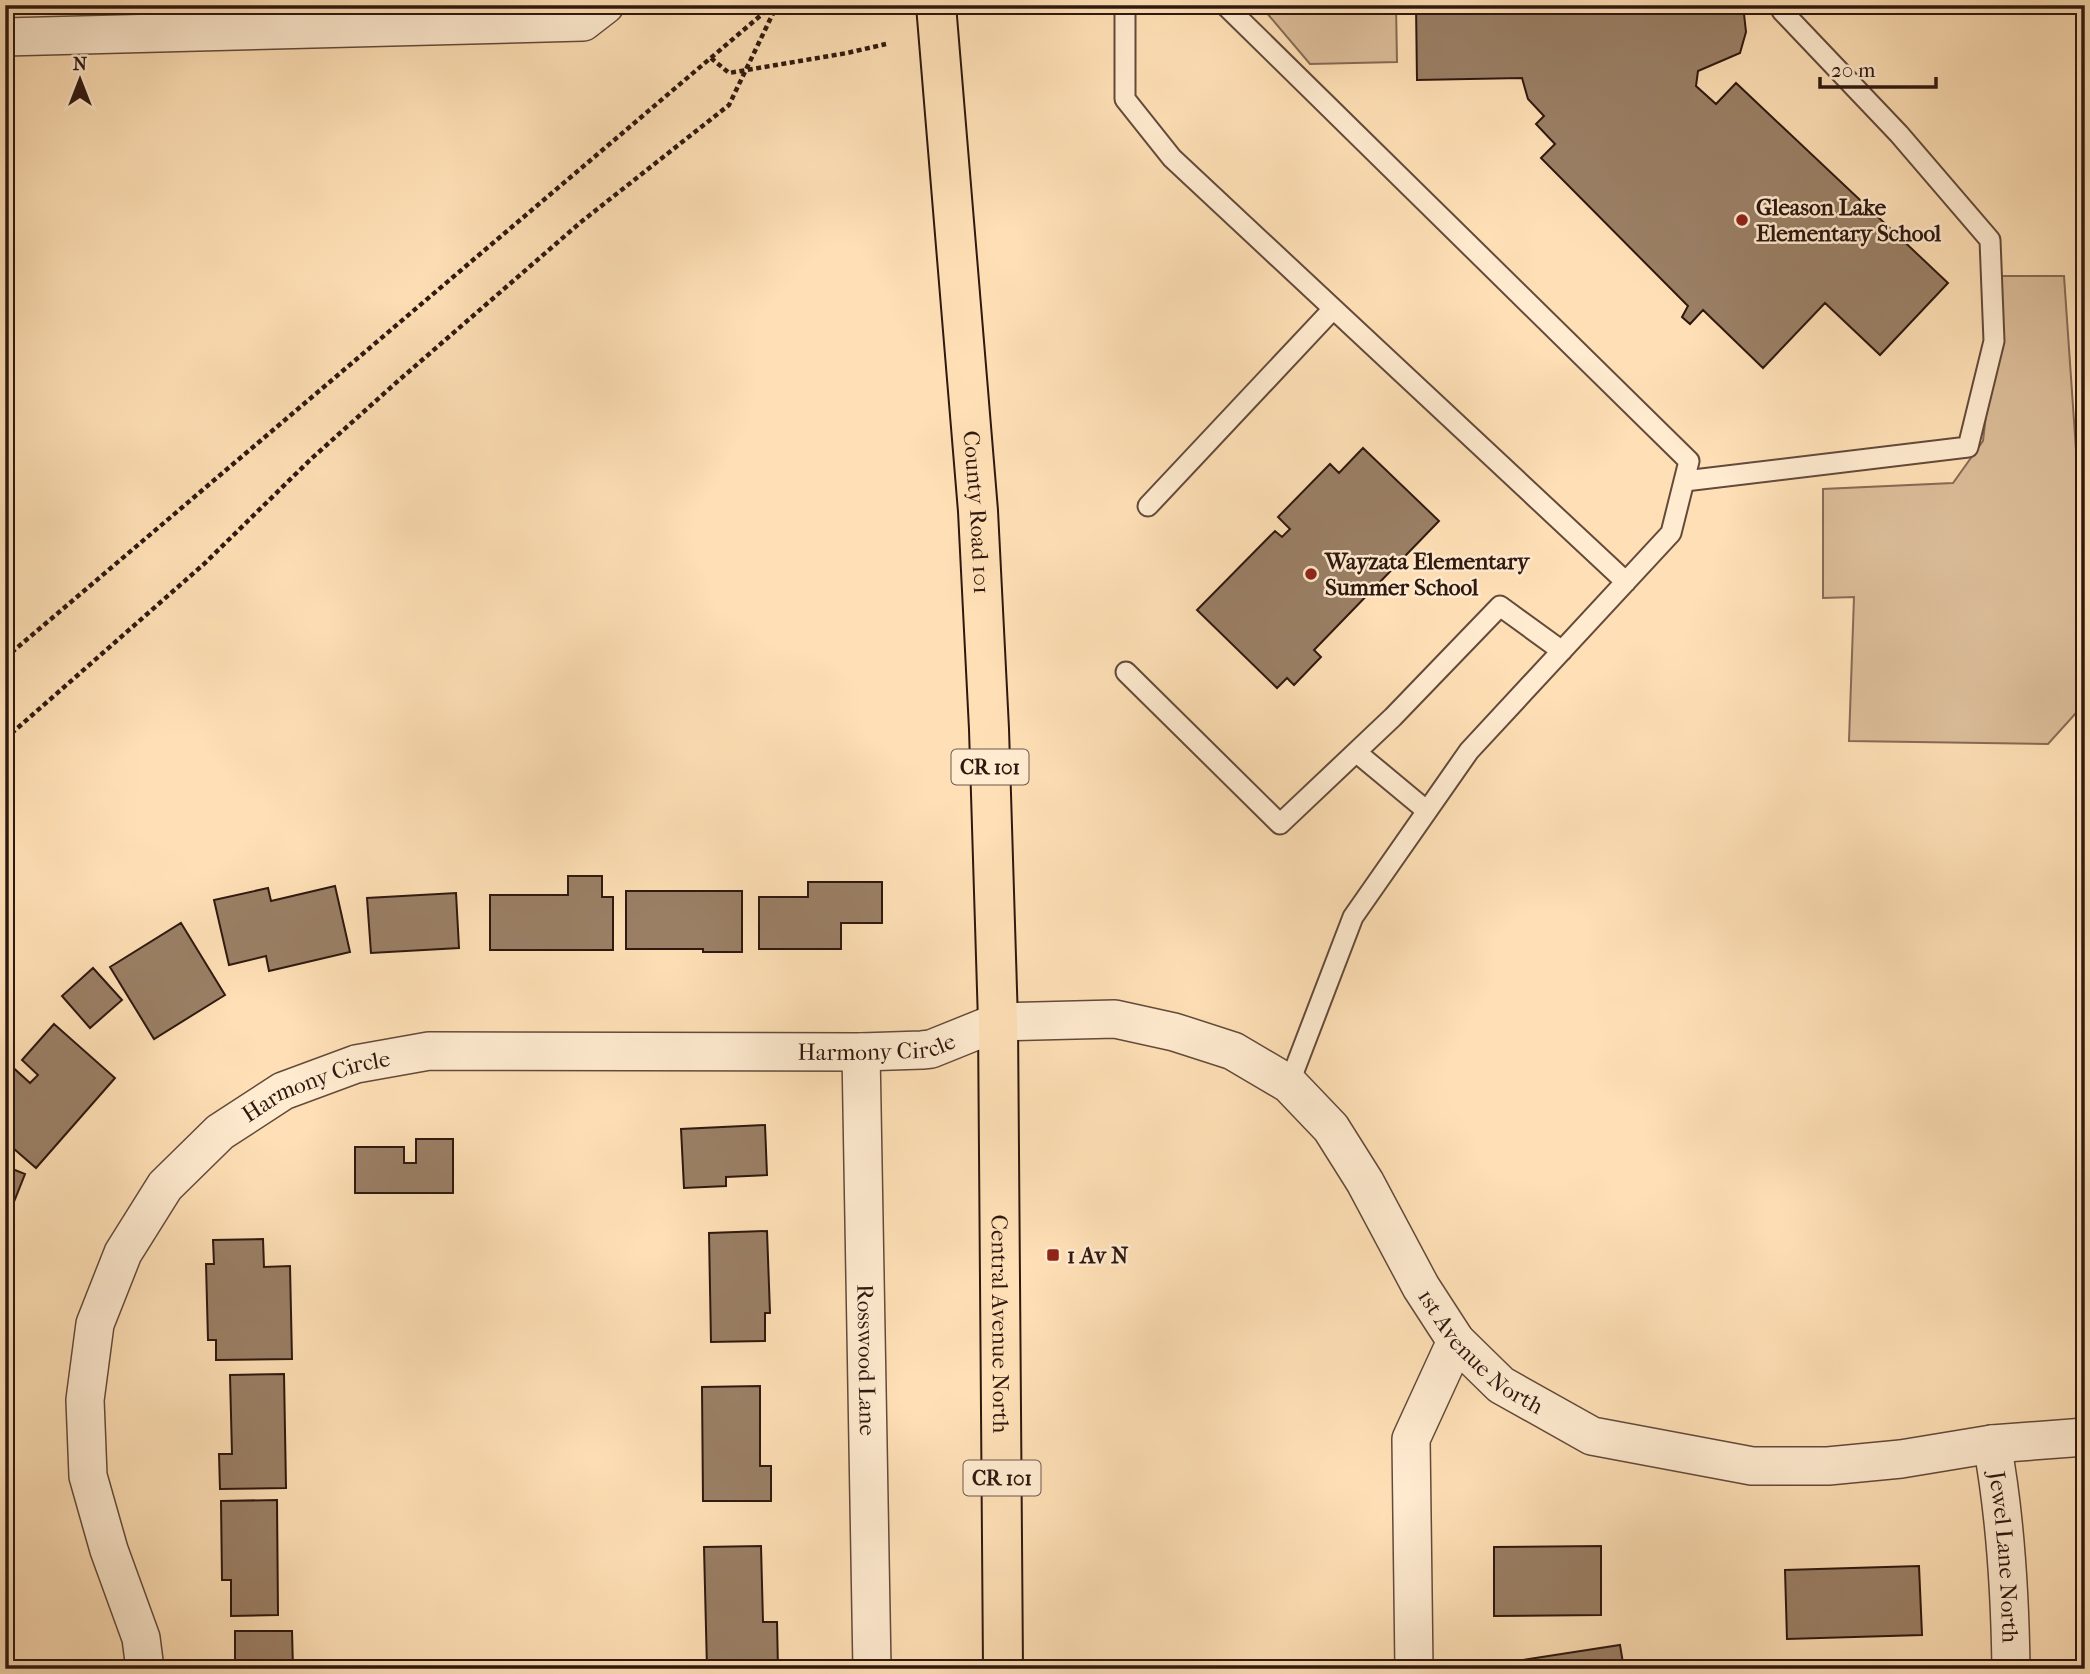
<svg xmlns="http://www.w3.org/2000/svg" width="2090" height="1674" font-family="'IM FELL French Canon',serif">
<rect width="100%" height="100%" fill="#ffe0b6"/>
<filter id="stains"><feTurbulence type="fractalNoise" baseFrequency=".00286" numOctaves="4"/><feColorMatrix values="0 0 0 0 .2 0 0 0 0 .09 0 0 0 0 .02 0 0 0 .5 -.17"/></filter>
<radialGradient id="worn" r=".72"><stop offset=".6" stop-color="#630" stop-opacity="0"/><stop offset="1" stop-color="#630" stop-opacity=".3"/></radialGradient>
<!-- green -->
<path fill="#dcbe9a" stroke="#866b55" stroke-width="2" d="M1260,5H1396L1397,62L1310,64Z
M2002,276H2064L2085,580V703L2048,744L1849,741L1854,597L1823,598V489L1953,483L1983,441Z"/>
<!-- building -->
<path fill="#9b8066" stroke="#2f1810" stroke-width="2" d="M1416,5H1743L1746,32L1740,53L1698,71L1696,86L1716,104L1736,83L1948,283L1880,355L1825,303L1763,368L1703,310L1690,324L1682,317L1688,306L1541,158L1555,144L1536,124L1544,116L1528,99L1522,78L1417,80Z
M1363,448L1439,521L1314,650L1321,657L1294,685L1287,678L1277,688L1197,610L1275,531L1282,537L1290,529L1278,517L1330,464L1339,473Z
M568,876H602V897H613V950H490V895H568Z
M808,882H882V923H841V949H759V897H808Z
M335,886L350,952L269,971L266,956L229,965L214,900L268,888L271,901Z
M626,891H742V952H703V949H626Z
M456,893L459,948L371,953L367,898Z
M181,923L225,995L154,1039L110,967Z
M93,968L122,1000L90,1028L62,996Z
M54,1024L115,1078L36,1168L5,1141V1066L8,1063L30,1083L38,1075L22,1060Z
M765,1125L767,1175L726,1177V1186L684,1188L681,1129Z
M416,1139H453V1193H355V1147H404V1163H416Z
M5,1166L25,1174L6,1222L14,1226L5,1249Z
M767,1231L770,1313H765V1341L711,1342L709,1233Z
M263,1239L264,1267L290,1266L292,1359L216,1360V1340H208L206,1264H214L213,1240Z
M284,1374L286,1488L220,1489L219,1454H232L230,1375Z
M760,1386V1466H771V1501H703L702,1387Z
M277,1500L278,1615L231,1616V1580H222L221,1501Z
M761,1546L763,1622H777L778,1669H707L704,1547Z
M1601,1546V1615L1494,1616V1547Z
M1919,1566L1922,1635L1787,1639L1785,1570Z
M235,1631H292L293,1669H235Z
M1620,1645L1624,1669H1491L1490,1665Z"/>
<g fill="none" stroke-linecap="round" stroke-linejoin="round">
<defs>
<path id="service" d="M1125,5V99L1172,158L1626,582
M1225,5L1689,461L1671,533L1469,751L1353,917L1289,1084
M1685,481L1968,447L1994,341L1990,240L1899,134L1782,11L1781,5
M1148,506L1333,309
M1126,672L1280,824L1393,717L1500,606L1562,651
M1356,752L1427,811"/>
<g id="minor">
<path d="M5,37L583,22L605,5"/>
<path id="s1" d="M861,1052L872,1669"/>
<path id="s2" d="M1992,1444C2006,1519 2010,1593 2011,1669"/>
<path id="s3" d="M145,1669L141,1638L109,1550L88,1476L85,1400L95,1324L123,1253L165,1186L220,1132L283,1091L356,1064L429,1051L861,1052L922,1050L931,1049L998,1022L1115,1019L1174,1032L1233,1051L1289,1084L1331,1128L1365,1182L1421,1287L1456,1341L1501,1385L1592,1436L1752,1466H1828L1901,1459L1992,1444L2085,1437"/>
<path d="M1414,1669L1411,1439L1456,1341"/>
</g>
<g id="primary">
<path id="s4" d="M936,5L978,511L989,729L998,1022L1003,1669"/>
</g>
</defs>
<!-- service casing -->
<use href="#service" stroke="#634a3a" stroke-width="23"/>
<!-- minor casing -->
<use href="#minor" stroke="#634a3a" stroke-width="40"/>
<!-- primary casing -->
<use href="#primary" stroke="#2f1810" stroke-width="42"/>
<!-- path -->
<path stroke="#2f1810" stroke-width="4.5" stroke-dasharray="5 3.5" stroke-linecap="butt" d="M711,58L729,73L847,53L886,44
M5,658L773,5
M5,739L204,564L311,459L398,381L581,222L729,105L777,5"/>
<!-- service -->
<use href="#service" stroke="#ffebd0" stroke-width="19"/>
<!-- minor -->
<use href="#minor" stroke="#ffebd0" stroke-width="37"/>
<!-- primary -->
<use href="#primary" stroke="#ffe0b6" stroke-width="38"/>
</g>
<!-- markers -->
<g fill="#8f2418" stroke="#ffebd0" stroke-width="2.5">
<circle cx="1742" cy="220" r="7"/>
<circle cx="1311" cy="574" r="7"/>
<rect x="1046" y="1248" width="14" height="14" rx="3.5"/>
</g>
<g text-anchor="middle" stroke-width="5" stroke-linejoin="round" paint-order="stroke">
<!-- shield labels -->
<g fill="#ffebd0" stroke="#6d574a" stroke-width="2">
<rect x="951.5" y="749.5" width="77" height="35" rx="5"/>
<rect x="963.5" y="1460.5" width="77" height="35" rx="5"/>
</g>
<g font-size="21" font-weight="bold" fill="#2f1810">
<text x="990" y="774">CR 101</text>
<text x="1002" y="1485">CR 101</text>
</g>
<!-- poi labels -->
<g font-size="23" font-weight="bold" fill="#2f1810" stroke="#ffebd0" text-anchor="start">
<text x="1756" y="215">Gleason Lake<tspan x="1756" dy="26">Elementary School</tspan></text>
<text x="1325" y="569">Wayzata Elementary<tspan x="1325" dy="26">Summer School</tspan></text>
<text x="1067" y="1263">1 Av N</text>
</g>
<!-- street labels -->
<g font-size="23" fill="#2f1810" stroke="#ffebd0">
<text dy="8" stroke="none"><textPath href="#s4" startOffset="509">County Road 101</textPath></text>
<text dy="8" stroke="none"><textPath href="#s3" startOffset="1262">Harmony Circle</textPath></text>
<text dy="8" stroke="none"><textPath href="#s3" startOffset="695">Harmony Circle</textPath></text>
<text dy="8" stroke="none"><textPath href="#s4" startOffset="1321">Central Avenue North</textPath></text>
<text dy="8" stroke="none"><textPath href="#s3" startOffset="2026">1st Avenue North</textPath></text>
<text dy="8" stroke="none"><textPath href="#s1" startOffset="308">Rosswood Lane</textPath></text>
<text dy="8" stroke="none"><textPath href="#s2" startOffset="114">Jewel Lane North</textPath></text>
</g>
</g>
<!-- margin -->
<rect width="2090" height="1674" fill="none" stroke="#ffe0b6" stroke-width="28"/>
<rect x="7" y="7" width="2076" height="1660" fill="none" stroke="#2f1810" stroke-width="3.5"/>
<rect x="14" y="14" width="2062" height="1646" fill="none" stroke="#2f1810" stroke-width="2"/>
<!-- north arrow -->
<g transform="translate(80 80)" stroke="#ffebd0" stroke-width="5" paint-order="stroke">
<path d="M0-5L12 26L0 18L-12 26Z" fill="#2f1810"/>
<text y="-10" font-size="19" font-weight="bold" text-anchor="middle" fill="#2f1810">N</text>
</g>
<!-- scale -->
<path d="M1820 77v10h116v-10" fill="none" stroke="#2f1810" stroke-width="3.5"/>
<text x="1831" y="77" font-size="21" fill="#2f1810" stroke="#ffebd0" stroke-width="5" paint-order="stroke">20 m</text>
<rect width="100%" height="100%" filter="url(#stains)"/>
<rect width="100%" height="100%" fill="url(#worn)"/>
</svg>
